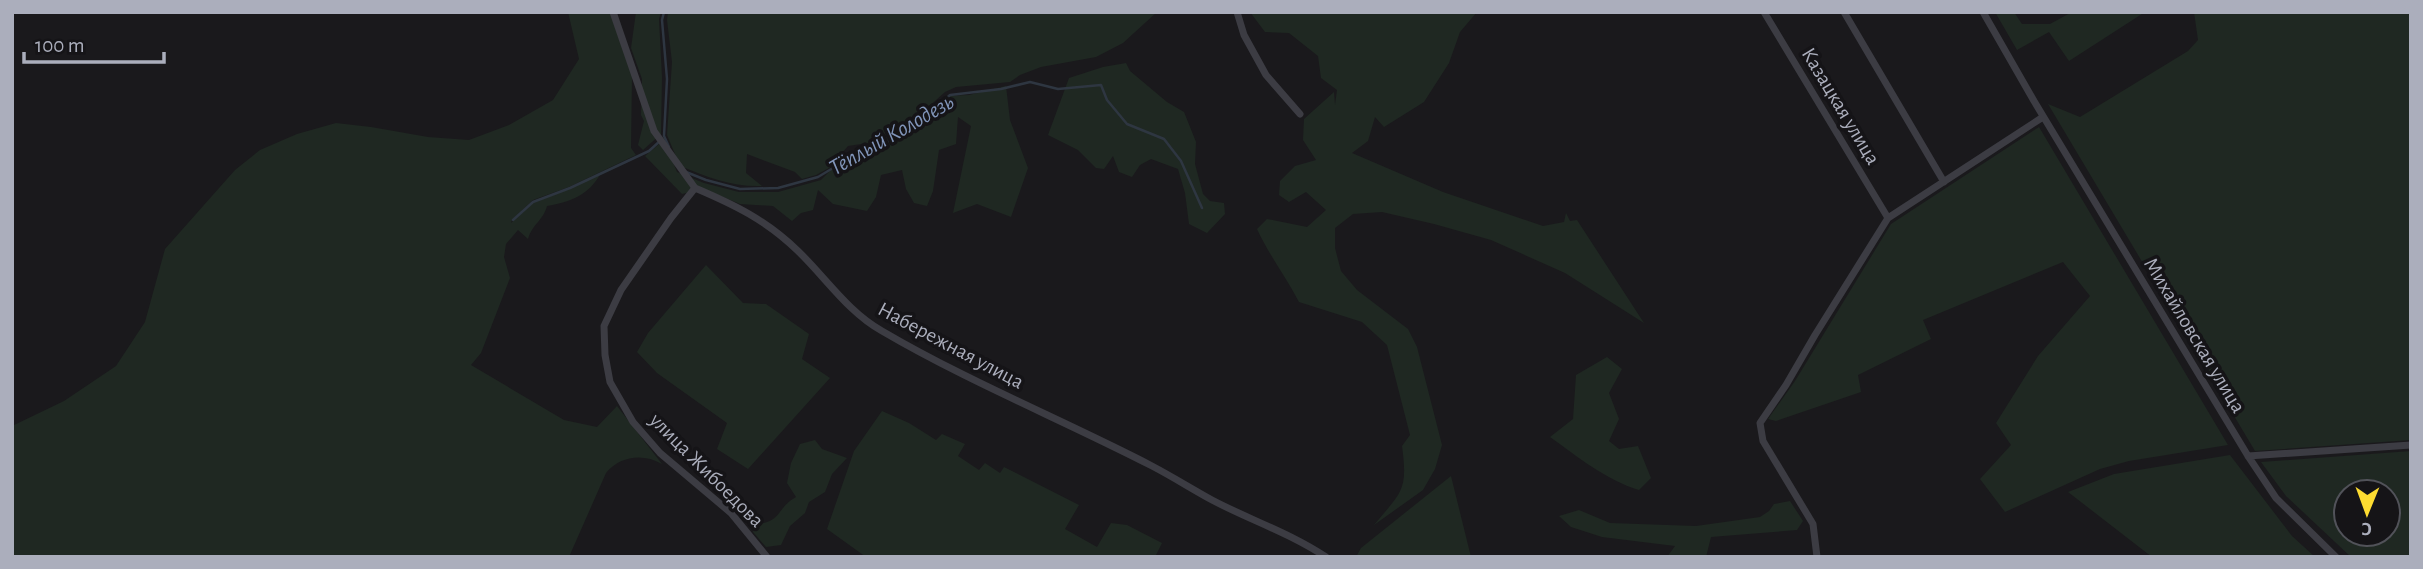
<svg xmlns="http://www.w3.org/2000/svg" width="2423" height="569" font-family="'Alegreya Sans',sans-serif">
<rect width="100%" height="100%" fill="#1a191c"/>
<!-- green -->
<path fill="#1f2822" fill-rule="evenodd" d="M568,12H610L632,76L631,148L636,155L569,187L533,200L512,220L511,223L533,203L569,189L601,173C589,195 571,202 547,206C543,221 533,223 528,239L518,230L506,244L504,257L510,278L481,353L471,365L564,420L597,427L617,406L662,464C643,453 620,456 606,473L569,557H12V426L64,401L116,366L145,322L165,249L235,170L260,150L297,134L336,123L371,127L428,137L469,140L509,125L553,100L579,59Z
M636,12H661L659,19L662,77L661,134L643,150L638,145L644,121L641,115L642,79L631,48Z
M668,12H1157L1123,43L1096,57L1041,67L1020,75L1010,82L956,87L945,92L917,117L874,142L848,146L841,154L842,159L918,121L946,96L969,95L1006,86L1010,120L1028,168L1011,217L977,204L953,213L971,126L958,117L956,144L939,150L933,191L927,206L914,203L906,189L902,170L881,175L876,197L867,211L833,204L818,190L813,210L801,213L792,221L773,206L740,204L704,189L682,194L645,156L664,140L677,172L704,183L739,192H778L821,180L838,163L816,175L802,179L795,172L747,154L746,173L762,186C732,187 707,177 680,166L667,135L672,62L667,20Z
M1250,12H1477L1460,32L1449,63L1424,102L1384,127L1375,117L1368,141L1352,153L1443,192L1543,226L1564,222L1566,213L1570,221L1577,220L1644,323L1565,273L1491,240L1434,224L1382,212L1353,214L1335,228V248L1341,271L1357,290L1408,329L1417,347L1442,445L1435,469L1423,490L1374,525C1402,491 1408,491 1402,446L1410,435L1387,345L1362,322L1299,302C1286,277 1269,255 1257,229L1267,219L1307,227L1326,210L1306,192L1289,202L1279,195L1280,181L1295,166L1316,160L1303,140L1304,119L1334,92L1335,105L1337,90L1321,78L1318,56L1289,33L1265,32Z
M1995,12H2014L2022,24H2050L2072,12H2145L2069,61L2049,32L2017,50Z
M2194,12H2411V440L2255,451L2048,104L2080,117L2188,51L2198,40Z
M1126,63L1130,71L1167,102L1184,112L1196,142L1195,164L1203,194L1210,201L1224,203L1225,214L1207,233L1189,224L1185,193L1178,169L1151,159L1140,165L1132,177L1119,172L1113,156L1104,169L1096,168L1078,150L1048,135L1069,78L1103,67Z
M2039,127L2228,445L2129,461L2100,469L2005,512L1980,479L2011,445L1996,423L2038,356L2090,296L2063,262L1923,320L1931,339L1858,375L1861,392L1776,421L1768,419L1795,381L1891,224Z
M706,265L743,303L766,304L809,334L802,359L830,378L748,469L717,449L727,423L657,373L637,352L648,333Z
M1607,357L1622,369L1609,393L1619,419L1609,441L1619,449L1638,446L1651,478L1639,490C1606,480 1578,457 1550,437L1573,419L1576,375Z
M882,411L909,423L936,440L942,434L965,444L958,456L979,470L985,463L1000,473L1004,467L1079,505L1065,529L1097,547L1111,523L1127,525L1162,543L1155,557H866L827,529L854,451Z
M815,440L822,449L847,458L832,474L825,492L809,502L805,513L790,526L781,545L766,547L753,532L754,525C784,521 775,509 796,497L787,483L791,463L800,444Z
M2411,451V557H2351L2286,496L2261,462ZM2346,492H2388V534H2346Z
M2230,455L2292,536L2315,557H2152L2068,492L2114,474Z
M1451,476L1471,557H1356L1361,548Z
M1790,501L1803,521L1797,530L1711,537L1706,557H1667L1675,546L1602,537L1571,527L1559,516L1579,510L1610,523L1696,526L1760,517L1769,511L1774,504Z"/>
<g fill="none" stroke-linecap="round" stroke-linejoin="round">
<!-- stream -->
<path stroke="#2e3641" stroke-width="2.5" d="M664,12L662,20L667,79L664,136L669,147
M686,172L706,180L740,189L778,188L818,177L843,162L878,147L921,122L950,95L1001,89L1030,82L1058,89L1101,85L1107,100L1127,124L1164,139L1181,161L1202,208
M513,220L533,202L570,188L649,151L660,141"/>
<!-- minor -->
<path stroke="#3c3c43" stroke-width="7" d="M613,12L654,131L695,188
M1237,12L1244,35L1266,75L1300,114
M1764,12L1888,218
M1844,12L1944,182
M1983,12L2034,101L2248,456L2276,498L2336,557
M2248,456L2411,445
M767,557L731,513L660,453L633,422L610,382L605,355L604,326L621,290L671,218L695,188C735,205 766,220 798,251C826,278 848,312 882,331C969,382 1063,420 1152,466C1173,477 1192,489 1212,500C1250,520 1290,533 1326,557
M1817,557L1813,524L1763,441L1760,423L1786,385L1815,335L1888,218L2043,117"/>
</g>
<g text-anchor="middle" stroke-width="7" stroke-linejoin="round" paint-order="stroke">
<!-- street labels -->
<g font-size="21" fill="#abaebc" stroke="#151417">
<text transform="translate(1841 106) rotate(59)" y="7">Казацкая улица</text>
<text transform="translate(2195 335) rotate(59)" y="7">Михайловская улица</text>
<text transform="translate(951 345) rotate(28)" y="7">Набережная улица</text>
<text transform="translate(707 470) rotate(45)" y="7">улица Жибоедова</text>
</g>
<!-- water labels -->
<g font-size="23" font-style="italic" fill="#8195b9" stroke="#151417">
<text transform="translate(891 134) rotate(-30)" y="8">Тёплый Колодезь</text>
</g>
</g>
<!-- border -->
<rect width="2423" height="569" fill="none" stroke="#abaebc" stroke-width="28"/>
<!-- north arrow -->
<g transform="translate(2367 513) rotate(181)"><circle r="33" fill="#151417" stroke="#515259" stroke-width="2"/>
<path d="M0-5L12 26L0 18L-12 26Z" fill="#fddc31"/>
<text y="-10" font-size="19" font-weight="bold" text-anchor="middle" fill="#abaebc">С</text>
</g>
<!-- scale -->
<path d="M24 52v10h140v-10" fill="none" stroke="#abaebc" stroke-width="3.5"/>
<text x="35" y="52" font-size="21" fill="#abaebc" stroke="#151417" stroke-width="5" paint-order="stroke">100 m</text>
</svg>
